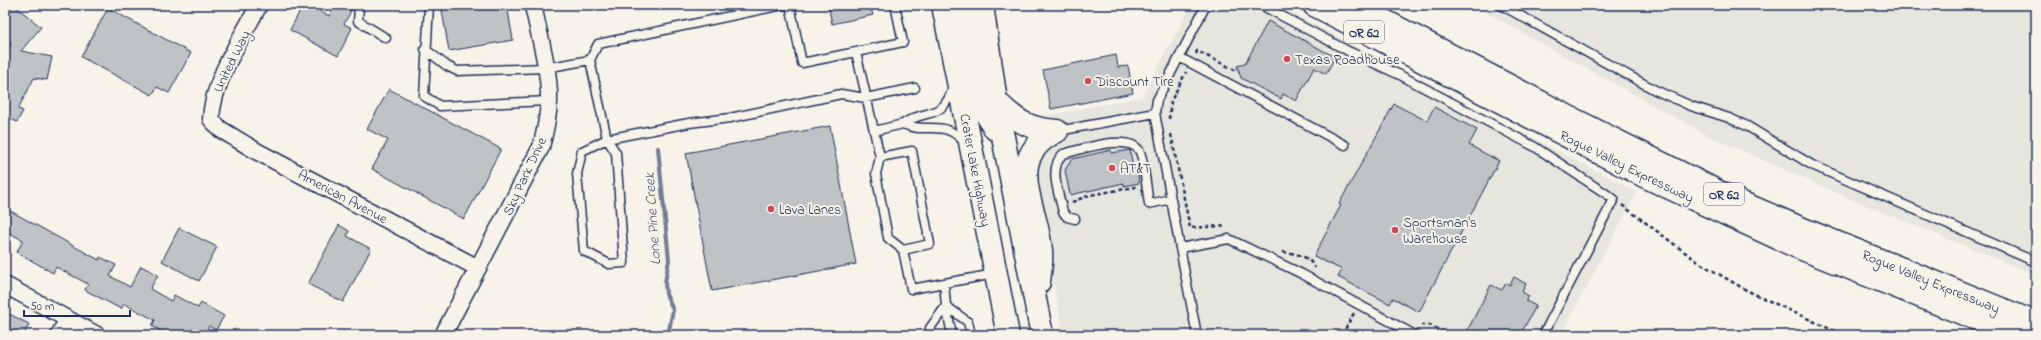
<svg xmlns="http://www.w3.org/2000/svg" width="2041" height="340" font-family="'Indie Flower',sans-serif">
<rect width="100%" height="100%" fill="#f7f3e8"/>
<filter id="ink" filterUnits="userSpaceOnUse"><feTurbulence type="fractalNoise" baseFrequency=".025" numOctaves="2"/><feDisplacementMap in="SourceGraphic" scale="8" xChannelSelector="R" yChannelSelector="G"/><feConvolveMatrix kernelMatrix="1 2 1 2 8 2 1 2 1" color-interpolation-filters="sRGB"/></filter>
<g filter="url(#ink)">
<!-- built -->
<path fill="#e6e5de" d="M1191,5H1277L1637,192L1561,335H1063L1024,120L1142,97Z
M1472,5H2036V275L1853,200L1709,136Z"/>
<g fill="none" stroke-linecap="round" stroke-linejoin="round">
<!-- stream -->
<path stroke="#727c95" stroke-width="4" d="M658,148L669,260L665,282L666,294L673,310L668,335"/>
</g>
<!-- building -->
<path fill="#c0c3c5" stroke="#1b2f5e" d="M14,5L41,27L21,51L52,57L47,80L34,78L18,109L23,111L17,122L5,116V72L11,42L5,38V15Z
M303,5H309L329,16L334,5H341L351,11L344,24L352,28L338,56L290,30Z
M441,5H507L513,40L449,51Z
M828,5H870L873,15L832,24Z
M108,8L191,53L169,93L157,87L152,95L81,57Z
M1268,21L1335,57L1326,74L1314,68L1296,101L1283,94L1281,99L1241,78L1237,66L1245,64Z
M1116,55L1118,67L1128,66L1133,93L1051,109L1043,70Z
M389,89L501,149L464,219L372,169L388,140L367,129Z
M1394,104L1427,121L1434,107L1477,130L1469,145L1499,161L1419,312L1393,298L1390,304L1338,277L1342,270L1314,256L1341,205L1339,204Z
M830,126L856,264L712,291L686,153Z
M1111,150V153L1130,150L1133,168H1137L1139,183L1124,186V183L1070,195L1065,170L1072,159Z
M5,208L99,260L100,257L116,265L110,276L130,287L141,266L158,275L150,289L171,301L174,295L198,308L201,303L224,316L216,330L209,326L204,335H168L152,326L155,320L124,304L121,309L85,290L88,284L56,267L53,273L17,252L23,240L5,231Z
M339,225L349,231L347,236L371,249L343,302L308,284Z
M179,228L217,247L199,281L162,261Z
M1514,277L1526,284L1522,292L1529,296L1526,301L1536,306L1520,335H1465L1491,285L1502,290L1506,283L1510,285Z
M5,312L29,324L24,335H5Z"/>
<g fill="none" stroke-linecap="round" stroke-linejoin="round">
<defs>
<path id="lane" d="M353,5L359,8L358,21L386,38
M429,5L424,96L440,106L549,101
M790,5L802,63L856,52
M895,5L903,42L856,52L880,157L876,174L888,238L903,250L911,289L995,274
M1261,5L1350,52L1400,75L1535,147L1614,199L1543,335
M1501,5L1655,90L1691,106L1729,118L1747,126L1812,165L2036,262
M425,49L447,66L457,71L545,68L590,60L598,44L783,5
M1179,57L1345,145
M590,60L607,139L689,123L730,118L841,94L866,98L915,88
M953,88C941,122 927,107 903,124C927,135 944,117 966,144
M1155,113L1157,100L1204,9L1209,5
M874,131L903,124
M1058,131L1155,113L1180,248
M607,139L616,153L624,263L609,264L584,251L577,174L582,151Z
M880,157L912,151L930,244L903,250
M1075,219L1067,217L1063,212C1059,194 1048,168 1063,154C1080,150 1130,132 1140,152C1144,161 1147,192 1149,204L1171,199
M944,283L946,306L968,322L971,335
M946,306L952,335
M931,335L930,328L946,306
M1197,335L1180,248L1229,239L1302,274L1415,335"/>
<path id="street" d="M259,5C241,39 213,80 211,119L220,129L258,152L478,268
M5,285L97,335
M59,335L68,319
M443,335L541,147C545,132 548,118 549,102C550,70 539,36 533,5"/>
<path id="secondary" d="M943,5L1008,335
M963,5L971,61L980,103L995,129
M982,5L996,101L1042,335
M996,101C1016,121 1028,129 1057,131
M1039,282C1040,272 1042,261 1041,251C1038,206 1001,158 1057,131"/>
<path id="highway" d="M1314,5L1646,177L1795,246L2016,335
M1354,5L1569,117L1733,199L1803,229L2036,323"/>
</defs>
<!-- lane casing -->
<use href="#lane" stroke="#1b2f5e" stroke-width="11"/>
<!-- street casing -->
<use href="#street" stroke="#1b2f5e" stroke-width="19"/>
<!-- secondary casing -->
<use href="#secondary" stroke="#1b2f5e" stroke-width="25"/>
<!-- highway casing -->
<use href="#highway" stroke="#1b2f5e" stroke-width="25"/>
<!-- path -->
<path stroke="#1b2f5e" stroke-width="2.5" stroke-dasharray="4 3" stroke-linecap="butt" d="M1196,54L1197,51L1239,72
M1169,119L1171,101L1186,72
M1171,134L1190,228L1222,226L1225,230
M1072,202L1090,195L1136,187
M1622,205L1698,262L1748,291L1843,335
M1283,252C1297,254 1308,255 1315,268
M1421,325H1430L1449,335
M1342,335L1354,313"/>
<!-- lane -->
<use href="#lane" stroke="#f7f3e8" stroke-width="8"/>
<!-- street -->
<use href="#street" stroke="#f7f3e8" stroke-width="16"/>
<!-- secondary -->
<use href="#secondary" stroke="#f7f3e8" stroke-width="22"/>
<!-- highway -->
<use href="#highway" stroke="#f7f3e8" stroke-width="22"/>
</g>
</g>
<!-- markers -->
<g fill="#d1495b" stroke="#f7f3e8" stroke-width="1.5">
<circle cx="1287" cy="59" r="4"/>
<circle cx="1088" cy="81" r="4"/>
<circle cx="1112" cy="168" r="4"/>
<circle cx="771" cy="209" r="4"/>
<circle cx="1395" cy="230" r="4"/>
</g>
<g text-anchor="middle" stroke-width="4" stroke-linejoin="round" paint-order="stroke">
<!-- shield labels -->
<g fill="#f7f3e8" stroke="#5d6a87" stroke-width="1">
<rect x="1344" y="21" width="40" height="22" rx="3"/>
<rect x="1704" y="183" width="40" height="22" rx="3"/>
</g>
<g font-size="13" font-weight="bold" fill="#1b2f5e">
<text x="1364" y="37">OR 62</text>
<text x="1724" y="199">OR 62</text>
</g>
<!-- poi labels -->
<g font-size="14" fill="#1b2f5e" stroke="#f7f3e8" text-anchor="start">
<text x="1295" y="64">Texas Roadhouse</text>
<text x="1096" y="86">Discount Tire</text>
<text x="1120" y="173">AT&amp;T</text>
<text x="779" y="214">Lava Lanes</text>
<text x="1403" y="227">Sportsman's<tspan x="1403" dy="16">Warehouse</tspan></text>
</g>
<!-- street labels -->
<g font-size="14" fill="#1b2f5e" stroke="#f7f3e8">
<text transform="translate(231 61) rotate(-64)" y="5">United Way</text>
<text transform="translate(1627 166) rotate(26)" y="5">Rogue Valley Expressway</text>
<text transform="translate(976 170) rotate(79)" y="5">Crater Lake Highway</text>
<text transform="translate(524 176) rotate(-65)" y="5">Sky Park Drive</text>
<text transform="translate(343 196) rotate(28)" y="5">American Avenue</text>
<text transform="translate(1931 281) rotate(22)" y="5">Rogue Valley Expressway</text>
</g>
<!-- water labels -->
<g font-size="15" font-style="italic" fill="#465679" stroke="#f7f3e8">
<text transform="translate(652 219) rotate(-94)" y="5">Lone Pine Creek</text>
</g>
</g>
<!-- margin -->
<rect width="2041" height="340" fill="none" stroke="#f7f3e8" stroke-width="20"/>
<rect x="10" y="10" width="2021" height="320" fill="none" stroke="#1b2f5e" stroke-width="1.5" filter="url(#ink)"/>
<!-- scale -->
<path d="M24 310v6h106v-6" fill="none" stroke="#1b2f5e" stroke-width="2"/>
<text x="30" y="310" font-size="12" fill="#1b2f5e" stroke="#f7f3e8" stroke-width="3" paint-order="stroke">50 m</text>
</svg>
